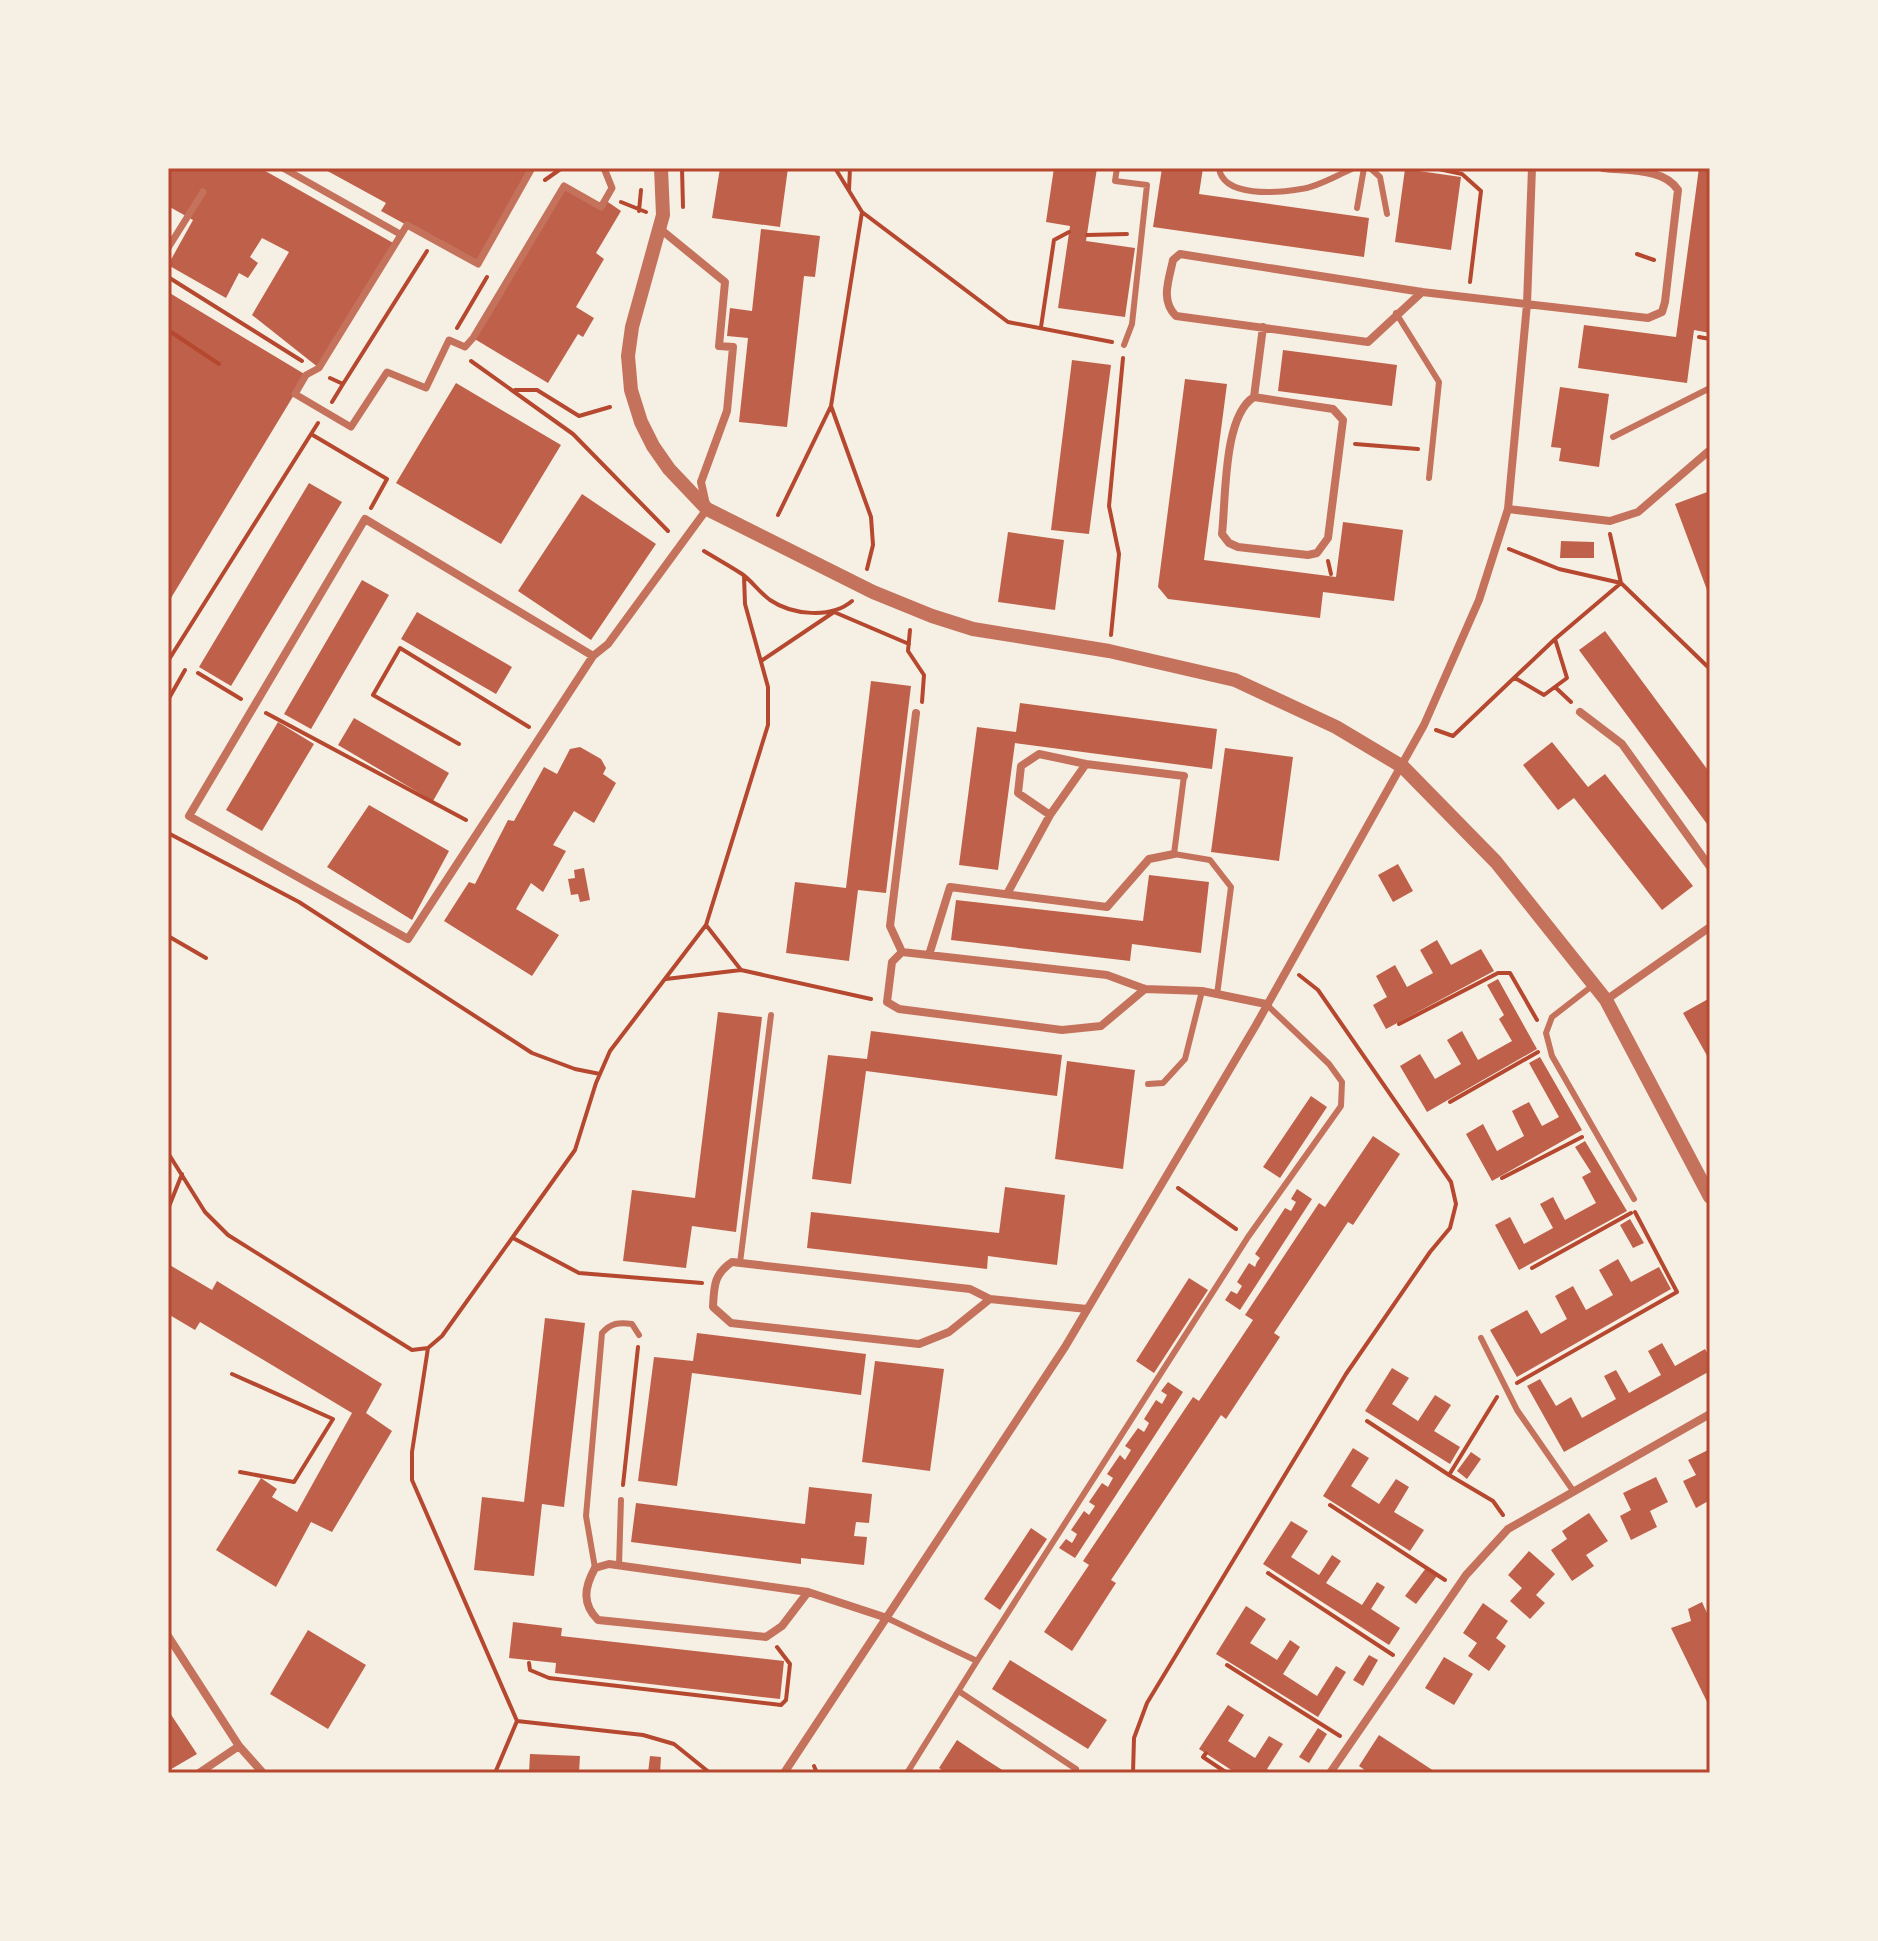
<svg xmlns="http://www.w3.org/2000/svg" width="1878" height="1941" font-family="'PT Sans',sans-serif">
<rect width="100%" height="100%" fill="#f6efe4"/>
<!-- building -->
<path fill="#bf614a" d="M168,168H260L395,244L319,368L252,315L289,252L262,238L250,257L258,263L248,278L239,273L226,298L168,265L193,220L168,206Z
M322,168H532L478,264L381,211L386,203Z
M720,168H788L780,227L712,218Z
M1054,168H1097L1086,241L1135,248L1125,317L1058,308L1070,226L1046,222Z
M1162,168H1203L1199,194L1369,218L1364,257L1153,227Z
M1699,168H1710V333L1694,330L1687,383L1578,368L1584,325L1676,337Z
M1405,169L1461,177L1451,250L1395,242Z
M564,186L601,207L605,200L621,211L596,253L604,259L576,307L594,318L583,337L578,334L548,383L473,338Z
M761,229L820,236L815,277L804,276L787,427L739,422L748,338L727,336L730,308L752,311Z
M168,292L306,375L168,603Z
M1283,350L1397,365L1392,406L1278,391Z
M1072,360L1111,365L1089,534L1051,530Z
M1185,379L1227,384L1204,560L1336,577L1343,522L1403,530L1394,601L1323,592L1320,618L1168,599L1158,587Z
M456,383L561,445L501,544L396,483Z
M1560,387L1609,394L1599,467L1559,461L1561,448L1551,447Z
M309,483L342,502L231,686L199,667Z
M1710,491V598L1675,504Z
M582,494L656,544L591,640L518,591Z
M1008,532L1064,540L1055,610L998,602Z
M1561,541L1594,542V558H1560Z
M362,580L389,595L311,729L284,714Z
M417,612L512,667L496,694L401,639Z
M1605,631L1710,773V828L1579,650Z
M871,681L911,686L886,893L858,890L849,961L786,953L795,882L846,888Z
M1020,703L1217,729L1212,769L1015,743L998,870L959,865L977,727L1016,732Z
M354,718L449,773L433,801L338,745Z
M278,722L314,744L262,831L226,810Z
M1552,742L1588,787L1605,774L1693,886L1662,910L1574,798L1558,810L1523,765Z
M580,747L601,759L606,768L603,774L616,783L594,823L574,811L553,845L566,851L543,892L531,883L516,909L559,935L532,976L444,921L469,882L475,884L508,820L514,821L544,767L557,774L570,749Z
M1225,748L1293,757L1279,861L1211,852Z
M369,805L449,851L412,920L327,867Z
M1398,864L1413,891L1393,902L1378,875Z
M584,868L590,900L580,902L578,894L571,895L568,879L575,878L574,870Z
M1149,875L1209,882L1201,953L1132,944L1130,961L951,940L956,900L1143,921Z
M1437,940L1451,965L1481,949L1494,971L1386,1029L1373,1005L1387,997L1376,976L1395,965L1407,987L1433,973L1420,950Z
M1498,979L1537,1049L1427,1112L1400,1066L1420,1054L1435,1079L1461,1064L1447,1040L1462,1031L1478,1060L1512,1041L1499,1019L1504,1015L1487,985Z
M1710,998V1061L1683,1013Z
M718,1012L762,1017L736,1232L692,1226L686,1268L623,1261L632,1190L695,1198Z
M871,1031L1062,1055L1057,1096L866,1071L851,1184L812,1179L828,1055L867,1059Z
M1540,1057L1582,1130L1492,1181L1466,1134L1483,1124L1497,1151L1524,1136L1512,1111L1529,1102L1542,1126L1559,1117L1529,1063Z
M1067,1061L1135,1070L1123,1169L1055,1159Z
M1311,1096L1327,1107L1280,1178L1263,1167Z
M1373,1136L1400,1154L1353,1225L1348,1222L1274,1333L1280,1337L1226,1419L1221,1415L1111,1580L1116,1583L1072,1651L1044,1632L1089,1565L1083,1561L1193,1397L1199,1401L1253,1320L1245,1315L1319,1203L1325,1207Z
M1585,1141L1627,1211L1519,1270L1495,1225L1510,1217L1524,1244L1553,1228L1540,1204L1553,1197L1565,1220L1596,1203L1582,1177L1591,1172L1575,1147Z
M1005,1187L1065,1195L1057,1265L988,1256L987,1269L807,1248L811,1212L999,1233Z
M1297,1189L1312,1199L1240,1310L1225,1300L1231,1291L1237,1294L1242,1286L1237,1282L1249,1263L1255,1267L1257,1262L1260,1258L1255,1254L1285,1208L1291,1211L1296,1202L1291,1199Z
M1630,1219L1644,1243L1633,1248L1620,1225Z
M1618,1259L1631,1282L1659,1267L1671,1289L1517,1377L1490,1330L1527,1310L1541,1334L1567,1319L1555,1296L1573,1286L1586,1310L1613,1295L1599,1270Z
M168,1264L212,1290L217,1281L382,1384L366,1413L392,1431L332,1532L311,1522L276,1587L216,1550L261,1478L277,1489L272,1497L297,1512L352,1413L200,1322L195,1330L168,1314Z
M1189,1278L1208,1290L1154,1373L1136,1361Z
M545,1318L585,1323L564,1507L542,1504L534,1576L474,1570L482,1497L524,1502Z
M697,1333L866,1354L861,1395L692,1373L677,1486L638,1481L654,1357L693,1361Z
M1662,1343L1675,1366L1705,1349L1710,1358V1371L1564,1452L1527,1386L1540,1379L1556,1406L1571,1397L1582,1418L1616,1399L1604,1376L1616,1370L1629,1393L1661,1375L1648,1351Z
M875,1361L944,1369L930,1471L862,1462Z
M1392,1368L1409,1378L1392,1404L1418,1421L1435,1395L1451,1405L1434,1431L1460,1447L1450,1464L1365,1411Z
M1168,1382L1183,1392L1075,1558L1059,1548L1066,1539L1072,1543L1075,1538L1077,1534L1071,1530L1084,1511L1089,1515L1095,1506L1089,1502L1102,1483L1108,1487L1113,1478L1107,1474L1120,1455L1125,1460L1131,1450L1125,1446L1138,1428L1144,1432L1147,1427L1149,1423L1144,1419L1156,1400L1162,1404L1167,1395L1161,1391Z
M1353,1448L1369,1458L1351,1486L1379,1504L1396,1479L1409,1487L1394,1512L1424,1530L1410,1551L1323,1496Z
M1710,1449V1500L1696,1508L1683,1481L1696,1475L1688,1460Z
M1471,1452L1481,1459L1467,1479L1457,1471Z
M1656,1477L1668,1502L1650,1511L1657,1527L1631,1540L1620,1516L1631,1510L1623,1493Z
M809,1487L872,1494L869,1523L856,1522L854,1536L867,1537L864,1565L801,1558V1564L631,1542L636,1503L805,1524Z
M1589,1513L1608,1541L1586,1555L1594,1566L1572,1581L1551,1550L1567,1539L1562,1531Z
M1291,1521L1308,1531L1291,1557L1319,1575L1332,1555L1341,1561L1326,1583L1362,1605L1377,1582L1385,1587L1371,1609L1400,1628L1389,1645L1263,1564Z
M1031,1528L1047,1539L1000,1610L984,1599Z
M1529,1551L1555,1574L1536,1595L1545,1603L1530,1619L1510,1601L1522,1588L1508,1575Z
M1426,1568L1437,1576L1416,1604L1405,1596Z
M1702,1602L1707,1613L1710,1611V1708L1671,1628L1691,1621L1688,1609Z
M1483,1603L1508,1621L1496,1638L1506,1646L1489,1671L1468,1656L1477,1643L1463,1633Z
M1246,1606L1266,1619L1250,1643L1277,1660L1290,1640L1300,1647L1283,1674L1317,1696L1336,1666L1346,1672L1318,1717L1216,1654Z
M513,1622L562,1628L561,1636L784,1661L780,1699L555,1673L556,1663L509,1658Z
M308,1630L366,1665L328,1729L270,1694Z
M1369,1655L1378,1660L1363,1686L1353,1680Z
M1444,1657L1473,1674L1454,1705L1425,1688Z
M1010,1660L1107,1720L1088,1749L992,1689Z
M1228,1705L1244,1715L1228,1741L1255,1758L1269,1736L1283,1744L1267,1769L1273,1773H1236L1199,1749Z
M168,1710L197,1754L168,1771Z
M1318,1728L1327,1734L1309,1763L1299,1757Z
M1379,1735L1437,1773H1369L1359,1766Z
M957,1740L985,1759L1007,1773H946L939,1768Z
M530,1754L580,1756L579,1773H529Z
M650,1756L661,1757L660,1773H648Z"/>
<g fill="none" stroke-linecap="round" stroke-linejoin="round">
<!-- path -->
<path stroke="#b5482f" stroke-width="4" d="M682,168L683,207
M835,168L862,212L831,406L871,517L873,545L867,569
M1434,168L1462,174L1481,191L1470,282
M545,180L562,168
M849,190L850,168
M621,202L646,212
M639,211L641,190
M862,212L1008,322L1112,342
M1087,235L1127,234
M1637,254L1654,260
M168,277L302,361
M1041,327L1054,240L1069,232
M457,328L487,277
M168,330L219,364
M1699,337L1710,339
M471,361L573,434L668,531
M330,378L343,384L332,402
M343,384L427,251
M515,390H537L579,416L610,407
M311,434L387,479L371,508
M1355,444L1418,449
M778,515L831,406
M1610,534L1621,583L1710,669
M1509,549L1559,569L1621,583
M704,551C717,559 730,566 742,574C752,581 759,592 770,600C792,615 831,619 852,601
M1328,561L1331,574
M910,630L908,651L924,675L922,702
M1111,635L1119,554L1109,506L1123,358
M168,661L318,423
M761,661L834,612L909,644
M198,673L241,699
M1515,678L1544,695L1567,678L1555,639
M1555,687L1571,702
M168,700L185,670
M266,713L466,820
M1436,730L1453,736L1555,639L1621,583
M459,744L373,695L400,648L529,727
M168,833L299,902L532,1053L575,1069L600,1074
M706,925L741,970
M168,936L206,958
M666,979L741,970L871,999
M1399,1024L1498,973H1510L1537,1020
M1450,1102L1538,1052
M168,1153L205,1212L228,1235L412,1350L428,1348L442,1336L575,1150L596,1083L610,1051L706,925L768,725V687L745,604L744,576
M1502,1178L1582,1137
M1178,1188L1236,1229
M168,1209L182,1174
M513,1238L579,1273L702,1283
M1532,1268L1631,1213
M428,1348L412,1452V1480L517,1721L643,1735L674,1744L710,1773
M232,1374L333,1419L294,1482L240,1472
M1517,1383L1677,1292L1635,1212
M1367,1421L1449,1475L1497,1397
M1449,1475L1493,1501L1503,1515
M623,1485L638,1347
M1330,1505L1445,1580
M1268,1573L1393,1655
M529,1663L530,1670L549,1678L781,1705L786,1700L790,1664L777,1647
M1227,1665L1340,1736
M1206,1753L1203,1757L1227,1773
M814,1766L817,1773
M495,1773L517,1721
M1133,1773L1134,1738L1147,1703L1346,1374L1430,1252L1450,1228L1456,1204L1451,1182L1318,990L1299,975"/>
<!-- service -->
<path stroke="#c5725c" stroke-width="6" d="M1117,168L1115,181L1147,185L1132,324L1124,345
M1219,168C1223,198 1278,193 1301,189C1318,187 1337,175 1354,168
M1370,168L1380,177L1387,214
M1357,208L1364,168
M1396,313L1439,382L1429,478
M1613,437L1710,388
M1184,776L1174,854L1210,860L1231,887L1217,995
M1592,986L1552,1017L1546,1033L1552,1056L1634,1199
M1148,1084L1163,1083L1185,1059L1202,991
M740,1263L771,1015
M1481,1338L1517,1410L1574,1492
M619,1566L621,1500
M595,1568L586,1516L602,1333C611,1323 619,1322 632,1324L639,1335
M887,1618L977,1661L1248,1237L1341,1106L1342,1082L1329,1064L1266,1004
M960,1692L1076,1769
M907,1773L977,1661"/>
<!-- pedestrian -->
<path stroke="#c5725c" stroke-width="7" d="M283,168L400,234
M532,168L478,264L407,225L319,368L306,375L295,394L351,427L387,372L426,388L449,340L465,347L473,338L564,186L601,207L612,188L604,168
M168,248L203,192"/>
<!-- minor -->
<path stroke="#c5725c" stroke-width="8" d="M1422,292L1368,342L1176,316C1160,300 1169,280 1173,260L1180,254L1422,292L1648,318L1662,312L1665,302L1678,190C1664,168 1627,171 1603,168
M1254,397L1333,409L1343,420L1328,538L1317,553L1308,555L1238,547L1229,543L1222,534C1226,499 1223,416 1254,397L1263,327
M1508,509L1610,521L1638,512L1710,450
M593,656L365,519L189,816L408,939L593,656L608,644L707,509L701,482L727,411L733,347L719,346L725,282L659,228
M1580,712L1622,744L1710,867
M1050,815L1018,793L1021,766L1039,754L1086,764
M1007,894L1050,815L1086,764L1184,776
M902,952L890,926L916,713
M929,955L950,887L1107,907L1149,859L1174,854
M1145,989L1101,1026L1062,1030L899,1009L887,1002L892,962L902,952L1107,975L1145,989L1202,991L1266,1004
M1606,1000L1710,927
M990,1299L949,1332L919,1344L731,1323L713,1307C714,1286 714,1274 732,1262L970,1289L990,1299L1087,1309
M808,1592L782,1626L766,1637L598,1620C582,1604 584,1588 595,1568L609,1564L808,1592L887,1618
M168,1636L239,1746L263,1773
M199,1773L239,1746
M784,1773L1065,1347L1256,1025L1424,725L1479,600L1508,509L1527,304L1532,168
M1330,1773L1466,1575L1508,1529L1710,1414"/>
<!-- tertiary -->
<path stroke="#c5725c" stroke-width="14" d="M661,168L663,215L632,327L628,356L631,390L641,422L653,446L669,469L707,509L873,592L932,616L973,629L1109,651L1235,680L1336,727L1403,767L1496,862L1606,1000L1710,1197"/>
</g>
<!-- border -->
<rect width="1878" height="1941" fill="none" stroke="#f6efe4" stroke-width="340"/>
<rect x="170" y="170" width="1538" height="1601" fill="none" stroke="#b5482f" stroke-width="3"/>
</svg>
